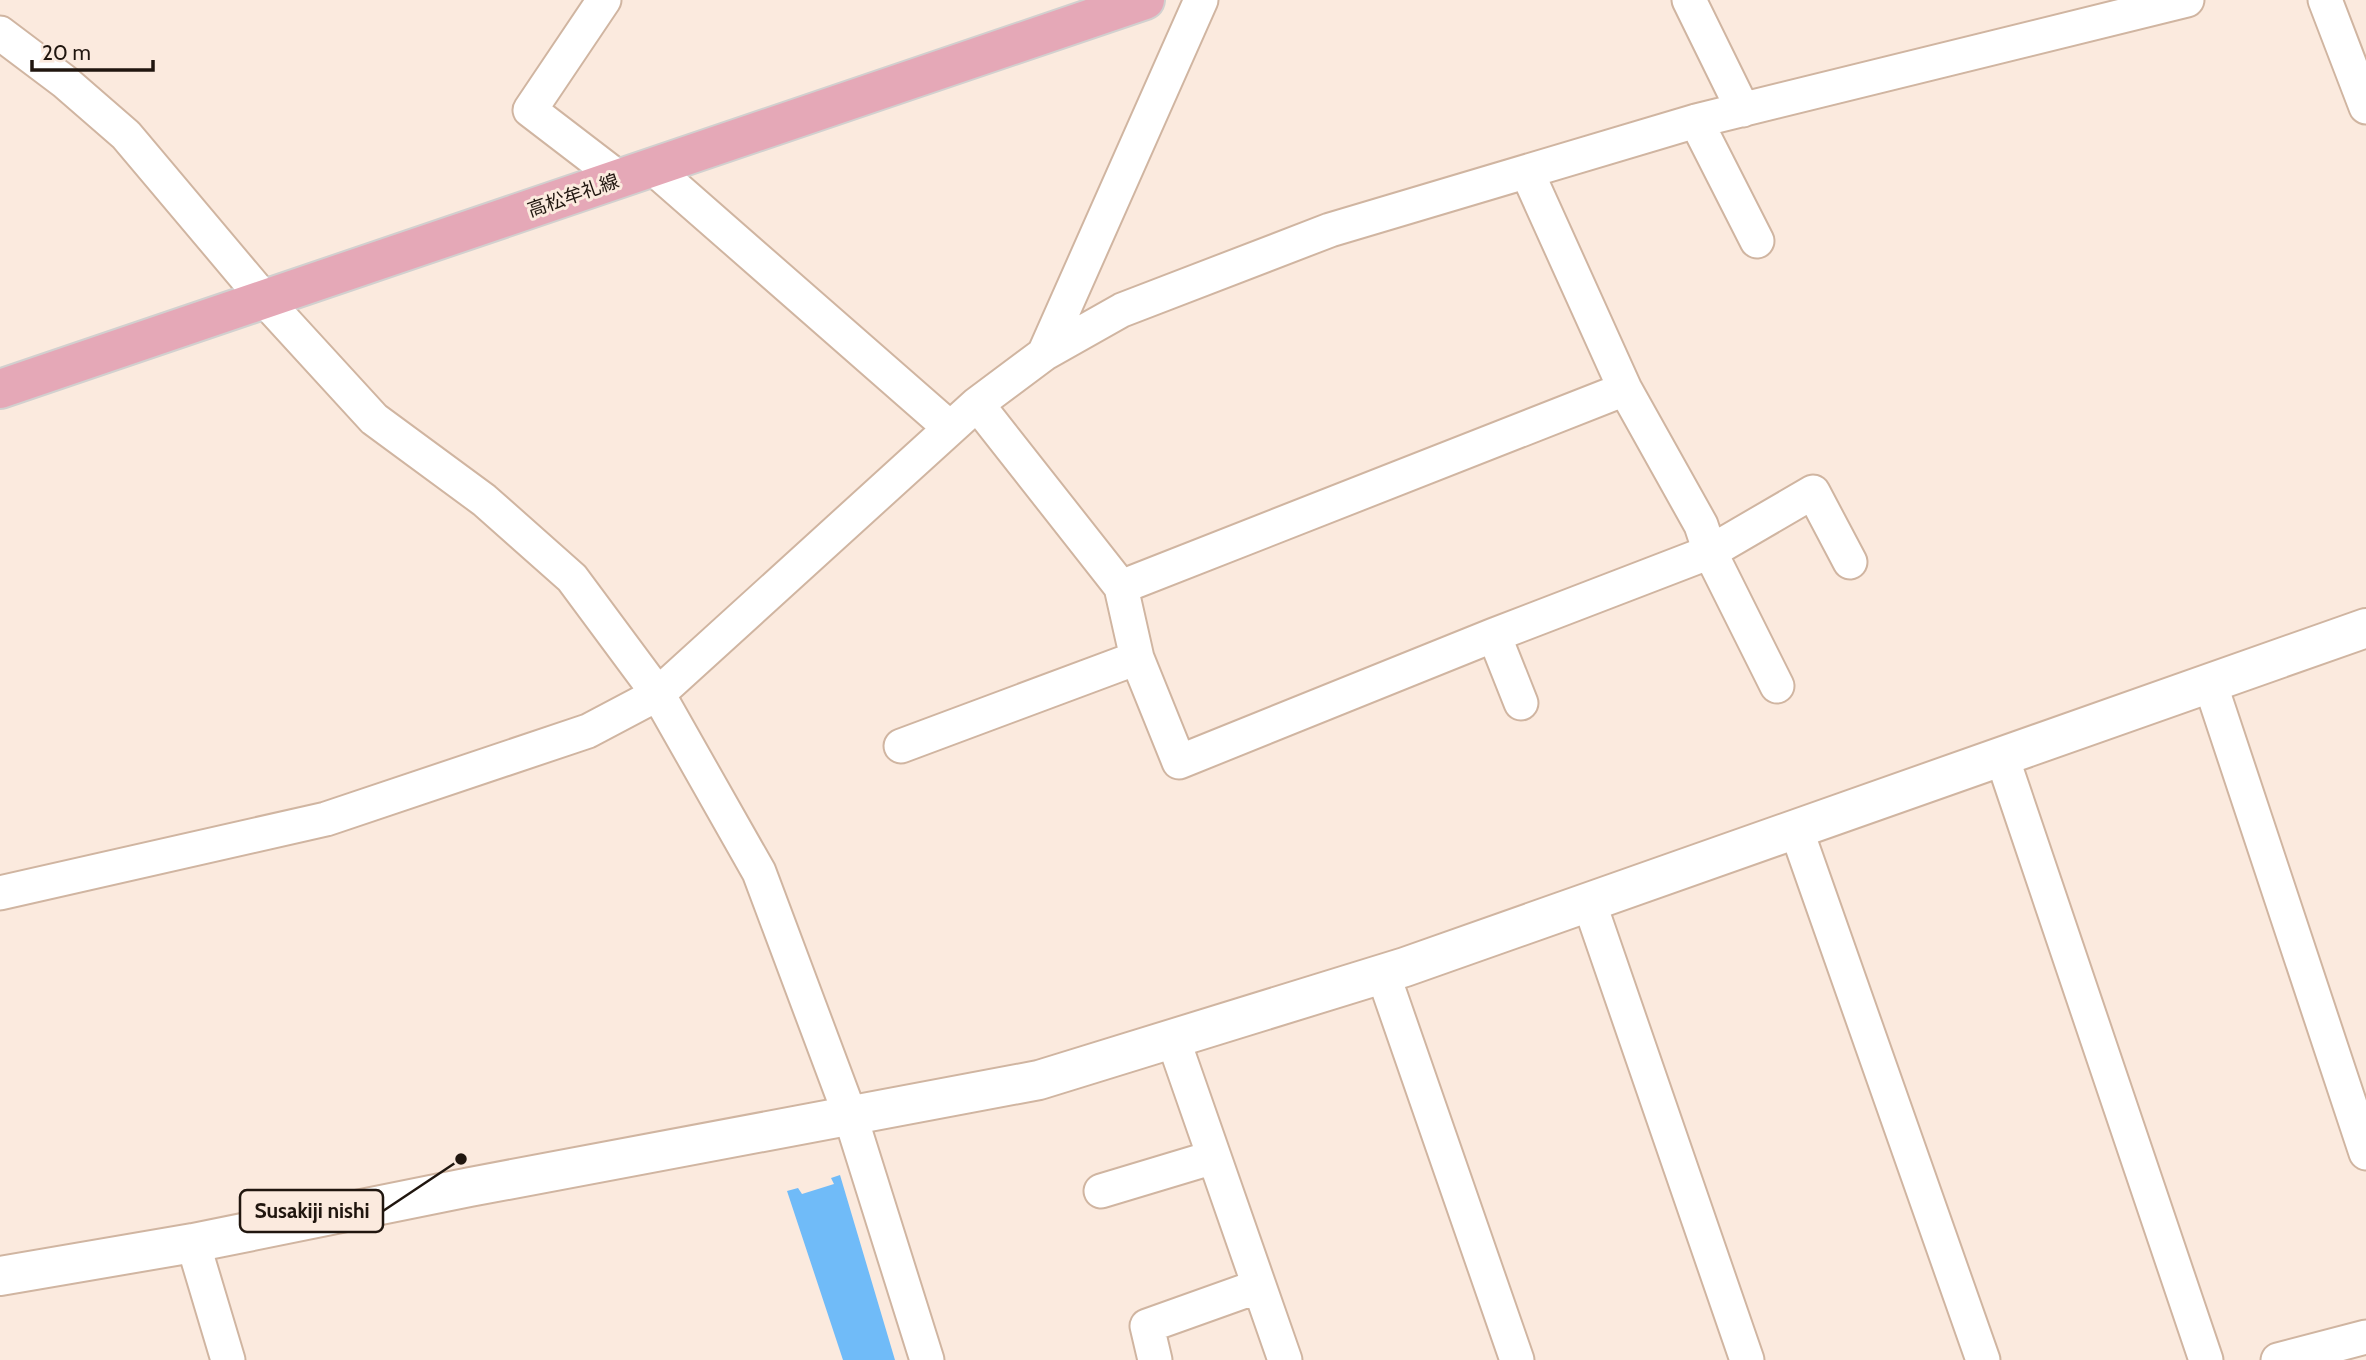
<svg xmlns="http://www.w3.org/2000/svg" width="2366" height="1360" font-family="Cabin,'Noto Sans JP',sans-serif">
<rect width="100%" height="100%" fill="#fbeade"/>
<!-- water -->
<path fill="#70bbf8" d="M840,1175L895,1360H843L787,1191L798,1188L802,1194L834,1184L831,1178Z"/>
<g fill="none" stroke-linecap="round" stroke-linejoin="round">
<defs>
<path id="minor" d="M604,0L530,110L620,179
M1689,0L1743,110
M2325,0L2366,107
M0,33L65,82L126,135L265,300L374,419L484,500L572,578L658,694L759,872L850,1115L927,1360
M1696,121L1757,241
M652,167L950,428
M1527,172L1625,389L1701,525L1710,552L1777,686
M1044,354L1201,0
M977,404L1121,587L1137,658
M1121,587L1625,389
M1494,635L1521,703
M2210,683L2366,1153
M901,746L1137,658L1179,762L1494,635L1710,552L1813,492L1850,562
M2002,757L2206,1360
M1796,829L1983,1360
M0,893L326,819L588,731L658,694L977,404L1044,354L1122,310L1330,230L1696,121L2187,0
M1589,902L1747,1360
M1383,974L1517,1360
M1173,1039L1285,1360
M1101,1191L1214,1157
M193,1243L228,1360
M1155,1360L1147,1326L1259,1286
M2278,1360L2366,1337"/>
<path id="tertiary" d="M0,1276L193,1243L470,1187L1039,1080L1405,967L2366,628"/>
<path id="primary" d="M0,389L1145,0"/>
</defs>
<!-- minor casing -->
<use href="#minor" stroke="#d0b5a1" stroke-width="37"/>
<!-- tertiary casing -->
<use href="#tertiary" stroke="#d0b5a1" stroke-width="42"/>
<!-- primary casing -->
<use href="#primary" stroke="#d2d0cf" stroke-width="42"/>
<!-- minor -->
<use href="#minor" stroke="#fff" stroke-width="33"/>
<!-- tertiary -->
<use href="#tertiary" stroke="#fff" stroke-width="38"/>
<!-- primary -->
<use href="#primary" stroke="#e5a8b7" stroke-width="38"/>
</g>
<g text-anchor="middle" stroke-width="6" stroke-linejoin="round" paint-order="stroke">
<!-- street labels -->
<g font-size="19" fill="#20160f" stroke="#fbeade">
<text transform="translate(573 195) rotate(-19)" y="7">高松牟礼線</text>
</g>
</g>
<!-- callouts -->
<path fill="none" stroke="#20160f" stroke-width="2.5" d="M461 1159L383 1211"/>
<circle fill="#20160f" stroke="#fbeade" stroke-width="2.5" cx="461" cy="1159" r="7"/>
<rect fill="#fbeade" stroke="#20160f" stroke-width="2.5" x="240" y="1190" width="143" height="42" rx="7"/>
<g font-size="21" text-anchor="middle" font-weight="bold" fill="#20160f">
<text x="312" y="1218">Susakiji nishi</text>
</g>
<!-- scale -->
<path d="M32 60v10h121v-10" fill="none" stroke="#20160f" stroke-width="3.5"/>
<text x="42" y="60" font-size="21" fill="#20160f" stroke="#fbeade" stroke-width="5" paint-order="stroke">20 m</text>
</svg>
